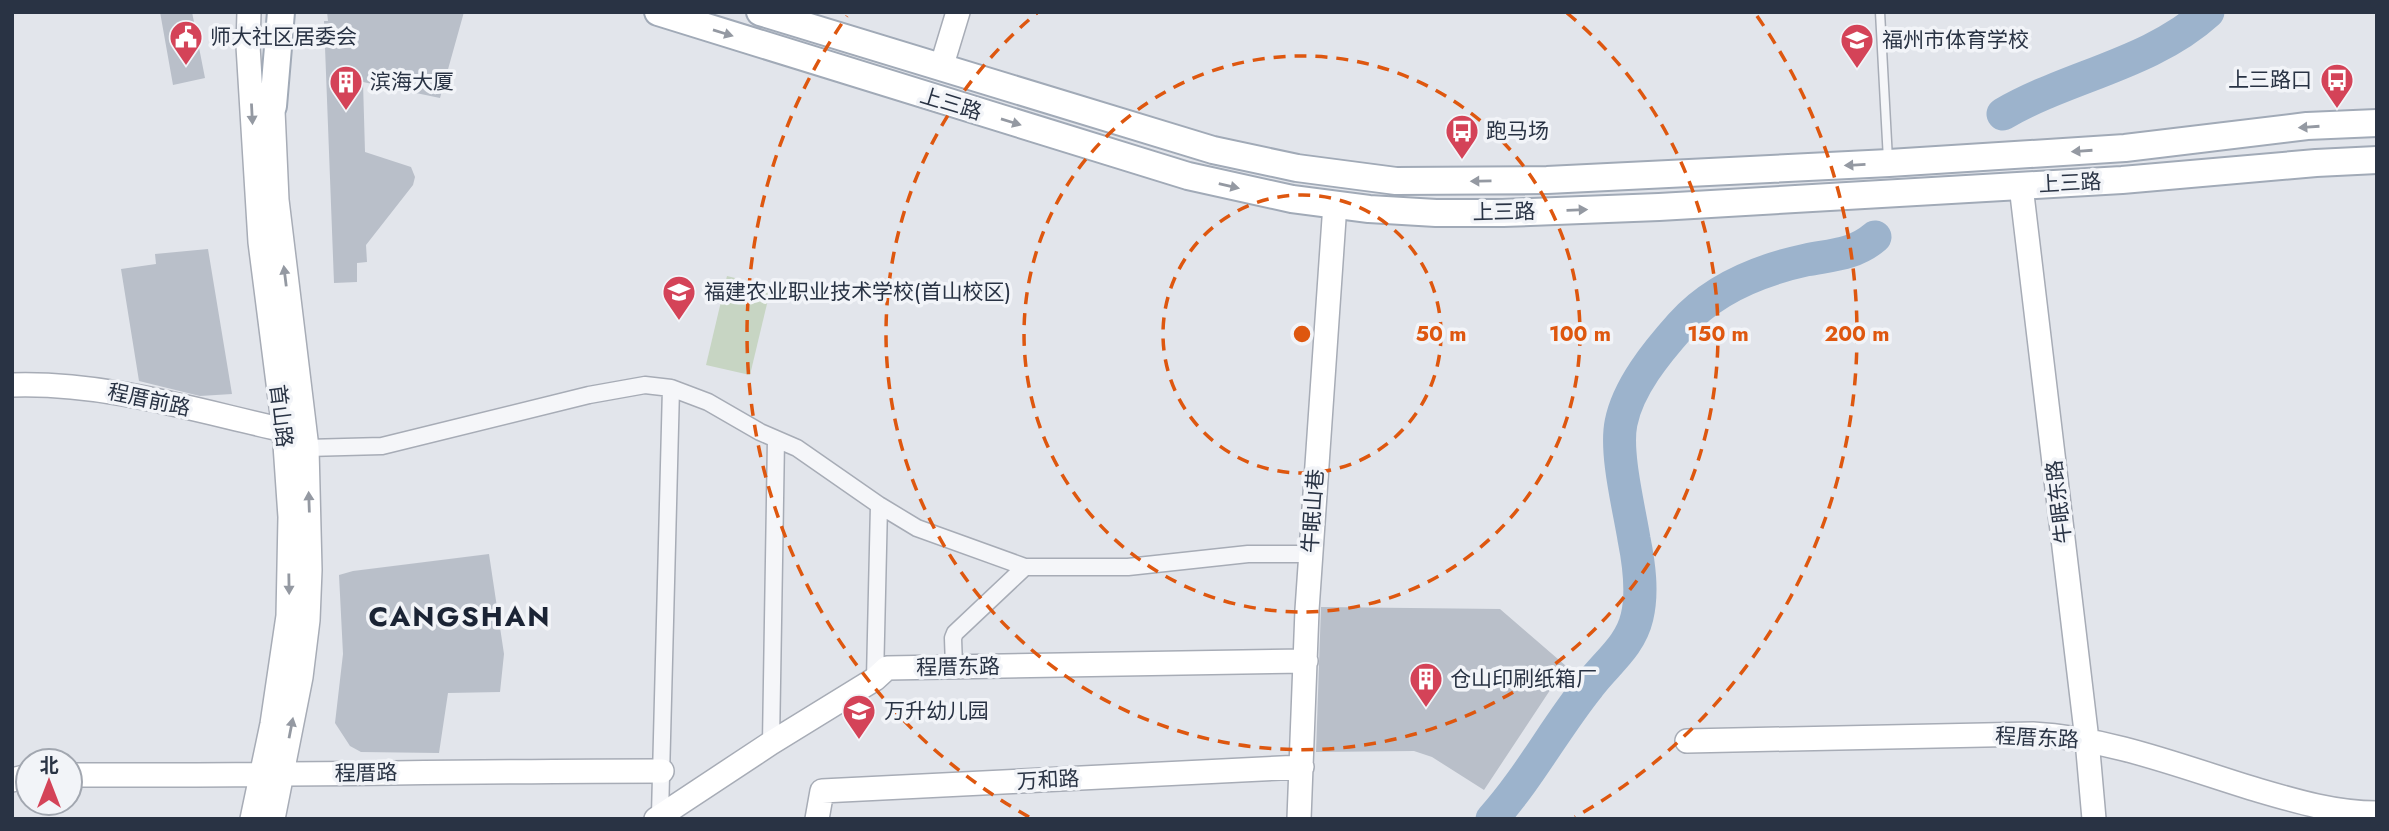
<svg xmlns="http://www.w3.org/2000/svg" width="2389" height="831" font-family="Jost,'Noto Sans SC',sans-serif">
<rect width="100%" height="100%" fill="#e2e5eb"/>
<!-- green -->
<path fill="#c7d5c3" d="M727,276L771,287L750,375L706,365Z"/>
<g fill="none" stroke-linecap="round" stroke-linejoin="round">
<!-- river -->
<path stroke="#9cb3cc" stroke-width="33" d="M2003,114C2068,76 2151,64 2208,12
M1492,819C1529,778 1555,728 1589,686C1606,663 1630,647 1637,617C1643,592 1639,564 1634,539C1629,508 1615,453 1621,423C1628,387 1657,352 1681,325C1713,289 1760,270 1806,260C1831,255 1854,255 1875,237"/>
</g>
<!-- building -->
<path fill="#b9bfc9" d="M160,12H192L205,78L173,85Z
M327,12H464L440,98L363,82L365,152L411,167L415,177L413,185L366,245L367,262L357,263V282L334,283L324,21H328Z
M208,249L232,394L200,396L139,381L121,269L156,264L155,254Z
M489,554L504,654L500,692L448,693L439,753L361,752L350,746L335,723L343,654L339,575L353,571Z
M1321,607L1500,609L1566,666L1484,790L1432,757L1414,751L1316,752Z"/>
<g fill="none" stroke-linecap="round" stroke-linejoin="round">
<defs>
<path id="lane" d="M1880,12L1888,160"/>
<path id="street" d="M671,388L708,402L760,432L797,448L879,505L917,528L1025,567H1128L1248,554H1310
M307,448L382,446L589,395L645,385L671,388L660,815
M954,667L953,638L955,633L1025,567
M875,679L879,505
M771,743L776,439"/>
<path id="secondary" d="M249,12L248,46L260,242L284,430L290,517L288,616L272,724L252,819
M941,68L958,12
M272,88L277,200L307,448L310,570L308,620L301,677L273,819
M2021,186L2087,740L2094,819
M12,385C105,382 194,410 284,430
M1687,741L2033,734C2108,738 2180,766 2251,788C2292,800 2333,813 2377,813
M70,775C267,776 465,771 662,771
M12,780L28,776
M656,819L771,743L875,679L887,668L1306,661
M817,819L822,791L1302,767
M1299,819L1307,610L1335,204"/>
<path id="primary" d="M658,12L1188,176L1292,199L1369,209L1436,213H1503L1659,207L2122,180L2316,163L2377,160
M760,12L1213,150L1297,168L1396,181L1547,180L1889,163L2125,148L2307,126L2377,123
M273,106L281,12"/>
</defs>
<!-- lane casing -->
<use href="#lane" stroke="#a7acb6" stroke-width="11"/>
<!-- street casing -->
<use href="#street" stroke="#a7acb6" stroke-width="19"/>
<!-- secondary casing -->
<use href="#secondary" stroke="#a7acb6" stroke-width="26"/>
<!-- primary casing -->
<use href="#primary" stroke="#a1aab7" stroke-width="30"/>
<!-- lane -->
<use href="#lane" stroke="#f5f6f9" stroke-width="8"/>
<!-- street -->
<use href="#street" stroke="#f5f6f9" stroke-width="16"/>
<!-- secondary -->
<use href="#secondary" stroke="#fff" stroke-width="23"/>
<!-- primary -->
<use href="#primary" stroke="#fff" stroke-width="26"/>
</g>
<!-- one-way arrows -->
<defs><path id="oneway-solid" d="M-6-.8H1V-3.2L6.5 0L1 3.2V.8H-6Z" transform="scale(1.75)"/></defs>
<g fill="#9499a2">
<use href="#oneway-solid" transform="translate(723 33) rotate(17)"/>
<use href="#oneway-solid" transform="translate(252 114) rotate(87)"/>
<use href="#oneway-solid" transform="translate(1011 122) rotate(17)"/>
<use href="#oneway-solid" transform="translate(2309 127) rotate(176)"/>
<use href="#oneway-solid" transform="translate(2082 151) rotate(176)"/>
<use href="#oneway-solid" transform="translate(1855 165) rotate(177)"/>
<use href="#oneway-solid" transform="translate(1481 181) rotate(179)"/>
<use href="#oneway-solid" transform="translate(1229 186) rotate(13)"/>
<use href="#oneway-solid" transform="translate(1577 210) rotate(-2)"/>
<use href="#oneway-solid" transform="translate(285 276) rotate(-97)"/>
<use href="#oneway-solid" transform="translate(309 502) rotate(-92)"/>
<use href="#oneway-solid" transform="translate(289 584) rotate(89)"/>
<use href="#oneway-solid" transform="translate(291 728) rotate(-79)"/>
</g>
<!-- distance rings -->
<g fill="none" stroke="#de570f" stroke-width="3.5" stroke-dasharray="12 9">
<circle cx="1302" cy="334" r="139"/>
<circle cx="1302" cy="334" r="278"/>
<path d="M1567 13A416 416 0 1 1 1037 13"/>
<path d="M1029 817A555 555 0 0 1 847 16M1757 16A555 555 0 0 1 1575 817"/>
</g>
<!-- icons -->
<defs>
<symbol id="civic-pin" viewBox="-11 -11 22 30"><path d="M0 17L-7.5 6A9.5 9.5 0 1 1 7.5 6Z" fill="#d44358" stroke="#f2f4f8"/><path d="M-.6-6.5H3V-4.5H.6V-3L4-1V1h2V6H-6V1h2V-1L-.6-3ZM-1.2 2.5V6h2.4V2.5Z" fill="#fff"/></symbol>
<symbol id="school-pin" viewBox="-11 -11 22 30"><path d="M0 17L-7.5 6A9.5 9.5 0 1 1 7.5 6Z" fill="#d44358" stroke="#f2f4f8"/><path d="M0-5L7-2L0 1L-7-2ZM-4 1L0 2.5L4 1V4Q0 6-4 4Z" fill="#fff"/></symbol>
<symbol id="bus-pin" viewBox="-11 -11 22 30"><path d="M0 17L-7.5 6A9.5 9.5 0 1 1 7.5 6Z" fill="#d44358" stroke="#f2f4f8"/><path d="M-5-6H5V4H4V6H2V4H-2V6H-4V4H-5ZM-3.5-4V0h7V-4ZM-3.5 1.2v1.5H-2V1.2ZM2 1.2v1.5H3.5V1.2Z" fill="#fff"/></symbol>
<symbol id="building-pin" viewBox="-11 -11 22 30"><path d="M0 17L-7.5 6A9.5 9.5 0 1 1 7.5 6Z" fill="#d44358" stroke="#f2f4f8"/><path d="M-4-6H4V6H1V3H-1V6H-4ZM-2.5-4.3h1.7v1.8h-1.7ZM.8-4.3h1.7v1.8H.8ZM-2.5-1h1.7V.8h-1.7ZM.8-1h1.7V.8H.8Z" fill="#fff"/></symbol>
</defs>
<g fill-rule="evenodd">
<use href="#civic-pin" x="167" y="18" width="38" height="52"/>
<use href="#school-pin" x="1838" y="21" width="38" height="52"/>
<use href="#bus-pin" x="2318" y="61" width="38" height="52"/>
<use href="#building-pin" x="327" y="63" width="38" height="52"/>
<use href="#bus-pin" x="1443" y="112" width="38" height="52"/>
<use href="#school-pin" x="660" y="273" width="38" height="52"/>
<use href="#building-pin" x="1407" y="660" width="38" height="52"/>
<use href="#school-pin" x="840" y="692" width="38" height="52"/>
</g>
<g text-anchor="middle" stroke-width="7" stroke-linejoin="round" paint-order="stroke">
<!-- poi labels -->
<g font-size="21" fill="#293344" stroke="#f2f4f8" text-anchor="start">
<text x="210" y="44">师大社区居委会</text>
<text x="1882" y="47">福州市体育学校</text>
<text x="2312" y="87" text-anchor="end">上三路口</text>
<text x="370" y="89">滨海大厦</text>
<text x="1486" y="138">跑马场</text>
<text x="704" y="299">福建农业职业技术学校(首山校区)</text>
<text x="1450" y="686">仓山印刷纸箱厂</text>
<text x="884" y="718">万升幼儿园</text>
</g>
<!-- street labels -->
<g font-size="21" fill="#293344" stroke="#f2f4f8">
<text transform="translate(951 104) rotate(17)" y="7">上三路</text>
<text transform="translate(2070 183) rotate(-3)" y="7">上三路</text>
<text transform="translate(1504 212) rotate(-1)" y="7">上三路</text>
<text transform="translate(149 400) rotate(12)" y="7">程厝前路</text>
<text transform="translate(281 416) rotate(83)" y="7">首山路</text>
<text transform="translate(2059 502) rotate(-97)" y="7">牛眠东路</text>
<text transform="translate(1313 511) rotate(-86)" y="7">牛眠山巷</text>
<text transform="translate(958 667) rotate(-1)" y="7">程厝东路</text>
<text transform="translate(2037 738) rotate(3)" y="7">程厝东路</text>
<text transform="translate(366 773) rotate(-1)" y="7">程厝路</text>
<text transform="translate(1048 780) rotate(-3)" y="7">万和路</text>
</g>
<!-- district labels -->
<g font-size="28" font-weight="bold" letter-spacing="2" fill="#1b2435" stroke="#f2f4f8">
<text x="460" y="626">CANGSHAN</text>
</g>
</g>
<circle cx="1302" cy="334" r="10" fill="#de570f" stroke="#f2f4f8" stroke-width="3.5"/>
<g font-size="21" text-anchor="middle" font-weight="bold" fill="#de570f" stroke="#f2f4f8" stroke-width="7" stroke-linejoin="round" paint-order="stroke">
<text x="1441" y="341">50 m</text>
<text x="1580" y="341">100 m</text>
<text x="1718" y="341">150 m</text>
<text x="1857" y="341">200 m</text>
</g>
<!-- border -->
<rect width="2389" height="831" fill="none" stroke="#293344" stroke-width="28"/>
<!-- north arrow -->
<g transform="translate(49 782)"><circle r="33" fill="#f2f4f8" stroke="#a2a7b0" stroke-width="2"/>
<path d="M0-5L12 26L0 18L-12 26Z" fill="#d44358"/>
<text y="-10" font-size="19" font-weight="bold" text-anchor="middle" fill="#293344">北</text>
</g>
</svg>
